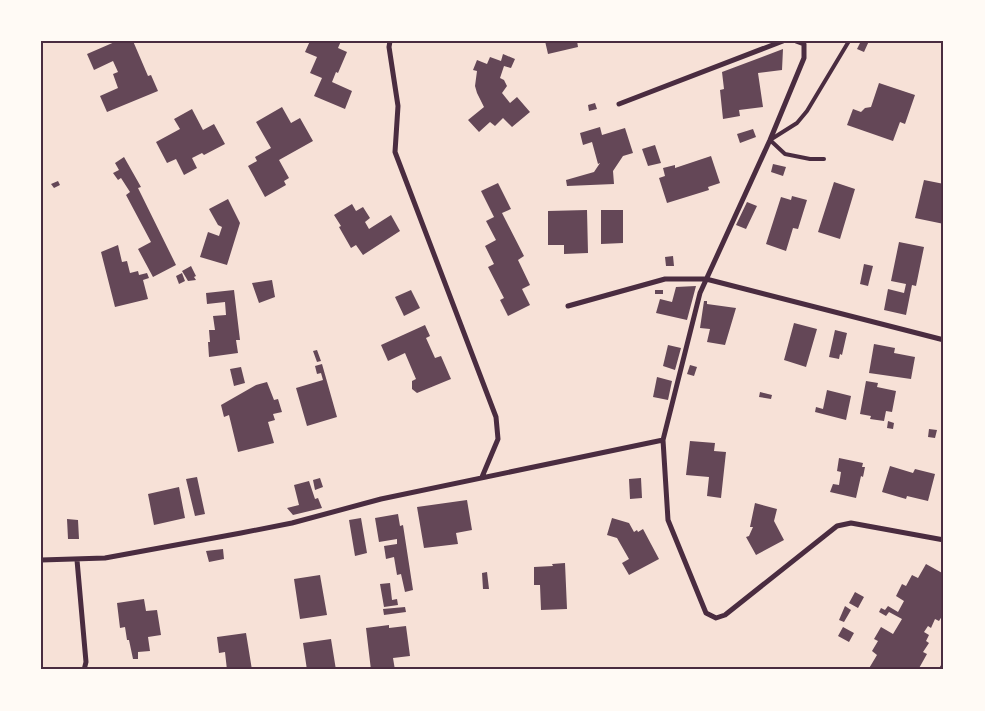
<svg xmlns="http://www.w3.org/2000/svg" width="985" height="711" font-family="Lato,sans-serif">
<rect width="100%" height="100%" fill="#f7e1d7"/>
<!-- building -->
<path fill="#644757" d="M117,41H133L148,76L151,75L158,91L107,112L100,96L118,88L113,74L118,72L113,61L94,70L87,54Z
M310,41H341L338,48L347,52L338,73L336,72L332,82L352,91L345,109L314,96L322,78L310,73L317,57L305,52Z
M545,41H577L578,47L548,54Z
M861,41H869L864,52L857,49Z
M783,49L782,70L758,73L763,107L739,110L740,116L723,119L720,90L724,89L722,72Z
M503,54L515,59L511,68L504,66L500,78L504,80L507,86L502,93L510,103L517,97L530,112L512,127L503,118L495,126L490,122L479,132L468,120L484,107L477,93L475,86L477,71L473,70L477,60L487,64L490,57L501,61Z
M879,83L915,95L905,124L900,122L893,141L847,125L853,109L861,112L865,108L871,107Z
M595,103L597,109L589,111L588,105Z
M282,107L291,123L300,118L313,141L279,160L289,178L284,181L286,185L265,197L248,166L257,161L255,157L271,148L256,122Z
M192,109L203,130L214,124L225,144L204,155L202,153L192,158L197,168L184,175L176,159L167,163L156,142L180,129L174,119Z
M600,127L602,135L625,128L633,153L623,156L613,171L614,184L567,186L566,180L594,172L600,163L598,164L592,142L583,145L580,133Z
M753,129L756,137L740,143L737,134Z
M655,145L661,163L648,166L642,149Z
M711,156L720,183L708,187L709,190L667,203L659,178L665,176L663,168L675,165V168Z
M124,157L141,187L138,188L176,265L153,277L138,249L151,242L126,195L130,192L121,178L118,180L113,173L119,170L115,163Z
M773,164L786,167L783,176L771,172Z
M924,180L944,184V224L915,218Z
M58,181L60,185L54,188L51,184Z
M834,182L855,189L840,239L818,232Z
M498,183L511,209L502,213L524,256L518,260L530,285L522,289L530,305L508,316L500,300L504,298L488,267L494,264L485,246L496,240L486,221L494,217L481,191Z
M792,196L807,200L798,229L793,228L786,251L766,244L781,197L791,200Z
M228,199L240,223L227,265L200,257L208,232L219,236L222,227L218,225L209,209Z
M747,202L757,206L746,229L736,225Z
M352,204L356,211L363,207L370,218L365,222L369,229L391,215L400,231L363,255L356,245L351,248L339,227L341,226L334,215Z
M587,210L588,253L564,254V245H548V211Z
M601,210H623V243L601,244Z
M899,242L924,247L916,286L912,285L906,315L884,310L888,289L904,293L906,284L891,281Z
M118,245L122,262L127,261L130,273L138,271L139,275L147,273L149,278L143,280L148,299L115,307L101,252Z
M673,256L674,266H666L665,257Z
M864,264L873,266L868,286L860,284Z
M191,266L196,276L194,277L196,280L188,281L182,271Z
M182,273L185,281L179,284L176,276Z
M272,280L275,297L259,303L252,283Z
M696,286L687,320L656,313L660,299L672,302L676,287Z
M234,290L240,340H236L238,353L209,357L208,342H210L209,330H215L213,316L226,315L225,302L207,304L206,293Z
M411,290L420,308L404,316L395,297Z
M655,290H663V294H655Z
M704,301H707V304L736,308L725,345L707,342L710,329L700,328Z
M794,323L817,329L806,367L784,360Z
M425,325L430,336L426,338L435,358L441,356L451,379L417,393L412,389V381L416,379L405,353L388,361L381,345Z
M835,330L847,333L842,355L840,354L839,359L829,357Z
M874,344L895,348L894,353L915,357L911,379L869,373Z
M668,345L681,348L675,370L663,366Z
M317,350L321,361L317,362L313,351Z
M322,364L337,417L307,426L296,388L323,380L321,373L317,374L315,366Z
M690,365L697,367L694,376L687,374Z
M241,367L245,383L234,386L230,369Z
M657,377L672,381L668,400L653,397Z
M866,381L878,383L877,387L896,391L892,412L886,411L884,421L870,419L871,416L860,414Z
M267,382L274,400L278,399L282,412L273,414L275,420L268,422L274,443L238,452L229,415L224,417L221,405L256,385Z
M827,390L851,396L846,420L815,412L816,407L823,409Z
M760,392L772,395L771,399L759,397Z
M888,421L894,423L893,429L887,428Z
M929,429L937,430L935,438L928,437Z
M690,441L715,443L714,451L726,452L721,498L707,496L709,477L686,475Z
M839,458L863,463L862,467H865L863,477L861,476L856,498L830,492L833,484L839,485L841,472L837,471Z
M890,466L913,473L915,469L935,474L928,501L907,496L906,499L882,492Z
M197,477L205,514L195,516L186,479Z
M320,478L323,487L315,490L313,480Z
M641,478L642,498L630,499L629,479Z
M309,481L315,499L318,498L322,508L293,515L287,508L299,505L294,485Z
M179,487L185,518L154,525L148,494Z
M467,500L472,530L456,533L458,544L424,548L417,507Z
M755,503L777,509L774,521L784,540L756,555L746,537L749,536L753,527H750Z
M398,514L400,526L403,525L413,590L405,592L401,574L397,575L394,557L386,559L384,546L397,544V539L379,542L375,518Z
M361,518L367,553L355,556L349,520Z
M612,518L629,523L634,532L637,530L638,532L643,529L659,559L629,575L622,563L629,559L617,538L607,535Z
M67,519L78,520L79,539H68Z
M223,549L224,559L209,562L206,551Z
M565,563L567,609L541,610L540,585H534V567L553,566L552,564Z
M926,564L944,574V613L939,621L935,619L931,628L928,626L924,632L929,635L926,641L929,643L923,652L927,654L918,670H868L877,655L872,651L878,641L874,639L881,627L893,634L902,619L889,612L886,616L879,612L881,608L885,610L888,606L898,612L904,601L896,596L902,584L906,586L912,575L918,578Z
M487,572L489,589H483L482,573Z
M320,575L327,615L300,619L294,579Z
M390,583L392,600L397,599L398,605L384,607L380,584Z
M855,592L864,597L858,608L849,603Z
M144,599L146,611L157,610L161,635L148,637L150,651L138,652V659H133L129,640H127L125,627L120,628L117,603Z
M845,606L851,610L844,622L839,620Z
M405,607L406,612L384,615L383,609Z
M389,625V628L406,626L410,656L393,658L395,670H371L366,628Z
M843,627L854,633L849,642L838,636Z
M246,633L252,670H227L225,652L219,653L217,637Z
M331,639L336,670H307L303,643Z"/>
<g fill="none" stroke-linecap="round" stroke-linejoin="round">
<!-- service -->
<path stroke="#4a2c40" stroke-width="4" d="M824,159H810L785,154L770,140L797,123L807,111L849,41"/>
<!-- minor -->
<path stroke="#4a2c40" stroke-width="5" d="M390,41L389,47L398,106L395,152L496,417L498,439L482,477
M796,41L804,44V58L770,140L700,293L663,440L668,520L706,613L716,618L725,615L837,526L851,523L944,540
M619,104L783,41
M568,306L665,279H706L944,340
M41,560L105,558L241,533L292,523L381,499L663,440
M77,560L86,662L84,670
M941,670L944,665"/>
</g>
<!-- border -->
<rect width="985" height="711" fill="none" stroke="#fffaf5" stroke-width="85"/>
<rect x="42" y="42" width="900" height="626" fill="none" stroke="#4a2c40" stroke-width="2"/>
</svg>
